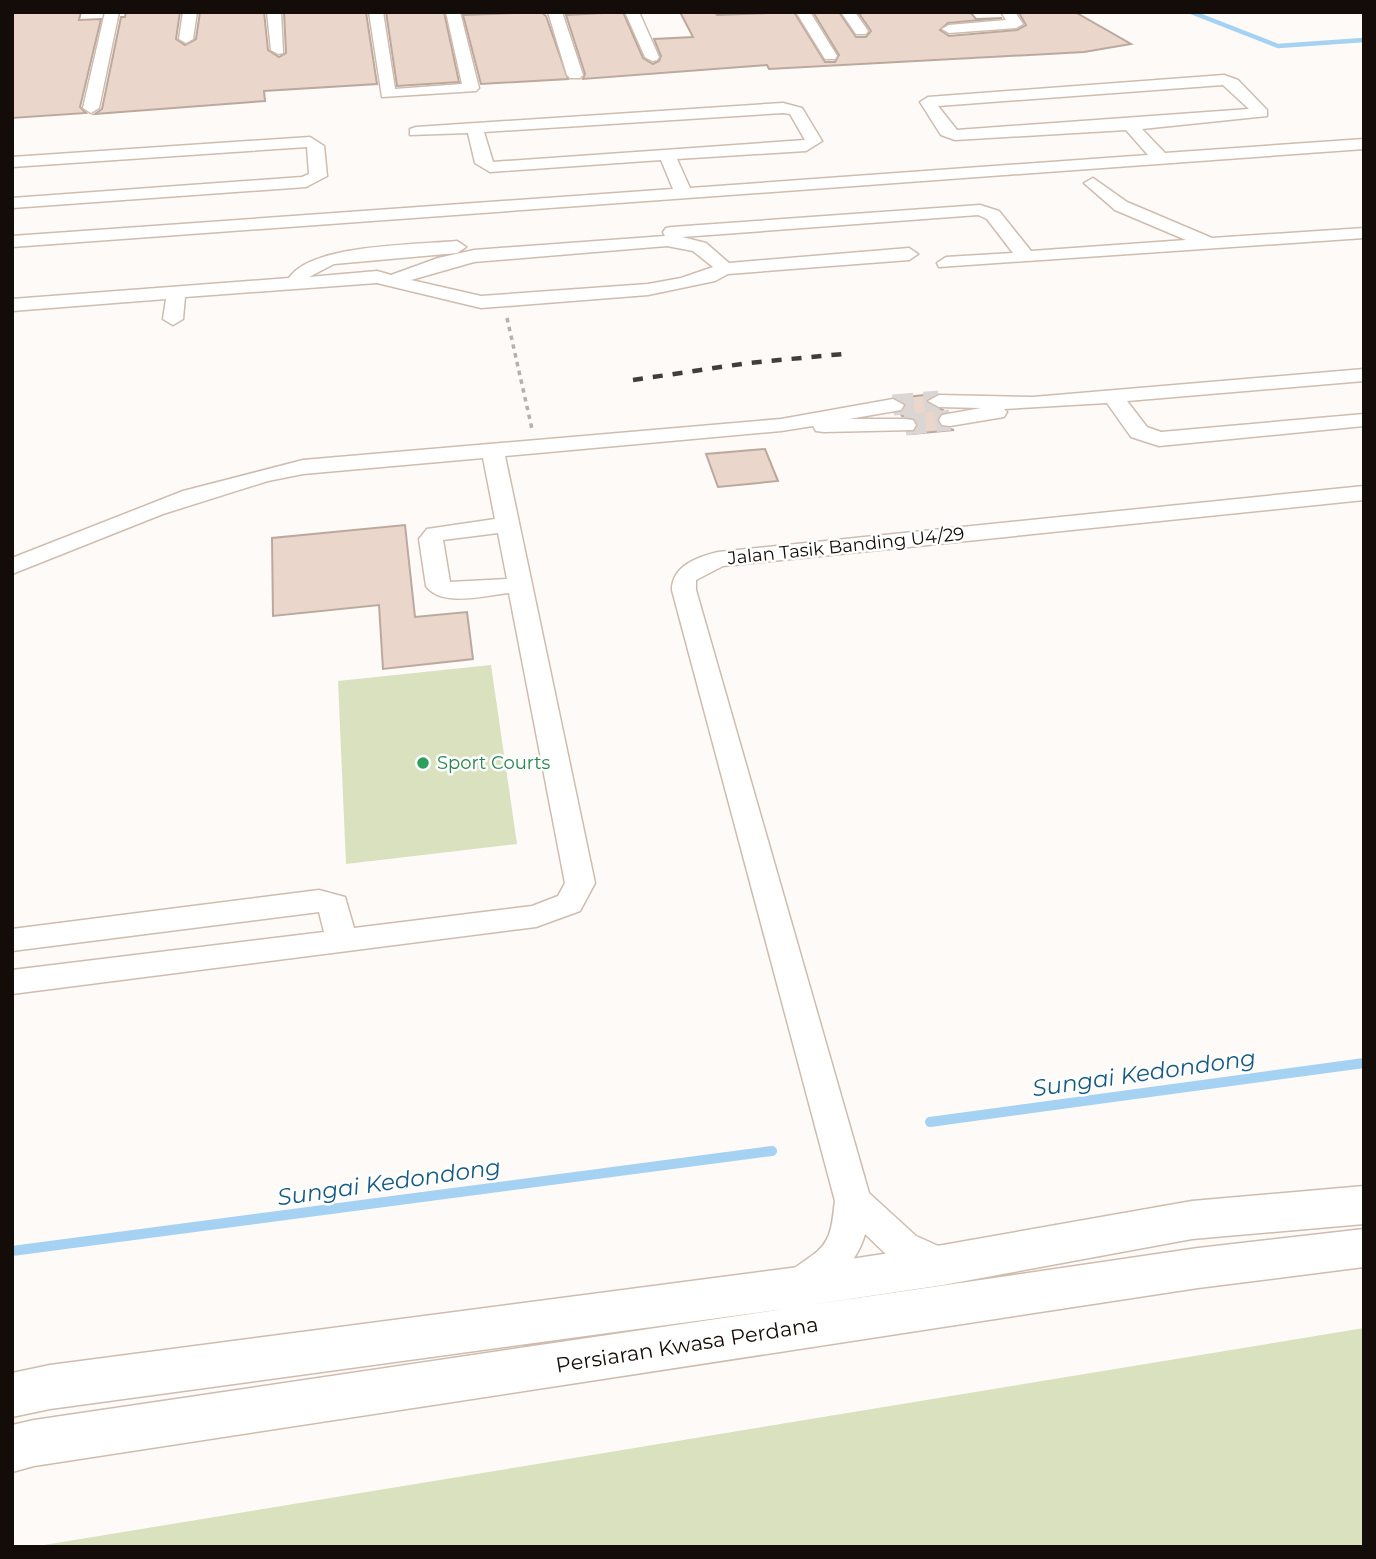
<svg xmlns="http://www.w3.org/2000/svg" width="1376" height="1559" font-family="Montserrat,sans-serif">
<rect width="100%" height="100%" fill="#fefaf8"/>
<!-- green -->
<path fill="#d9e1bf" d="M491,665L517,844L346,864L338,681Z
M1364,1328V1547H32Z"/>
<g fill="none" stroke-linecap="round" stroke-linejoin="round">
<!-- stream-far1 -->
<path stroke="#a5d1f2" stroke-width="4.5" d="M1191,12L1278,46L1364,40"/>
<!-- stream -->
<path stroke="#a5d1f2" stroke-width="10" d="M930,1122L1364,1063
M12,1251L772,1151"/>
</g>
<!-- building -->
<path fill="#ead6ca" stroke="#bca99d" stroke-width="2" d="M12,12H81L79,20L101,19L80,107L86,113L12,118Z
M126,12H180L176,39L185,45L196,39L200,12H264L268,50L279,57L286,53L284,12H366L377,84L264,91L265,101L95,114L102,109L121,17H125Z
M386,12H444L459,82L397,86Z
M541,12L546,16L568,79L481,84L463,15Z
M623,12L643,58L653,64L659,61L661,56L654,39L693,37L680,12H715L717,15L794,12L825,62H835L839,55L813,12H839L856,37H866L871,31L858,12H970L976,19L1002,18L948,23L940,30L949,36L1017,30L1026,25L1019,13L1075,12L1131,44L1084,52L769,69L767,65L583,79L585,74L566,15Z
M934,394L926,402L943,410L937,419L940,426L954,430L911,434L918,424L913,417L902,416L900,413L907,404L896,398Z
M765,449L778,481L718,487L706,454Z
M405,525L415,617L467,612L473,659L383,669L379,605L273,616L272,538Z"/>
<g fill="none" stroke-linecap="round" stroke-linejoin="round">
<!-- minor-tunnel -->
<path stroke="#dbd6d4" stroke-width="21" stroke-dasharray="21 10" stroke-linecap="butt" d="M893,405L939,401
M905,425L950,420"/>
<defs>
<path id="minor" d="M105,12H119L99,108L91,113L83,108Z
M183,12H197L193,39L186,43L179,39Z
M267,12H281L283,53L278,54L271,50Z
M369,12H383L395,89L462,84L446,12H460L479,88L476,91L382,97Z
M548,12H562L583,75L580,78H570L567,75Z
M625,12H639L659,57L657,60L652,61L645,57Z
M796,12H810L837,56L835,59H825Z
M841,12H855L868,31L866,34H856Z
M1001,12H1015L1023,24L1016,28L949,33L942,29L949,25L1006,20Z
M1224,75L1238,80L1267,110V116L1142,129L1165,153L1364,139V149L12,247V236L673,189L661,160L490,172L475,163L468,133L410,135V129L416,127L783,103L802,108L822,141L806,151L677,159L690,188L1148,155L1126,130L955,140L941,135L920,102L928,97ZM1223,85L1249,109L957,130L938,106ZM783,113L790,114L805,140L493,162L484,132Z
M310,137L324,146L327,176L306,187L12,208V198L302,177L309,174L307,147L12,167V157Z
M1093,178L1127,202L1212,238L1364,228V238L939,267L937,263L946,257L1013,253L987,219L978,215L682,237L706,243L729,263L909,248L918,254L909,260L728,274L715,281L648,295L481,308L377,283L185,297L183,319L173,325L163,319L166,299L12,311V299L289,278C311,244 416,245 457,241L466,247L457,253L334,264L309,277L377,271L391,275L438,258L474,250L665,236L663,232L666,228L672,227L980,205L999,211L1031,251L1186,240L1115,210L1084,183ZM667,246L693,251L713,267L681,278L648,284L481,296L411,280L474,262Z
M1364,369V381L1127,401L1147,427L1161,432L1364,414V426L1159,446L1131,437L1107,403L1004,409L1007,412L1004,417L950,426L942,425L939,420L942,415L981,408L939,407L928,401L939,395L1033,397Z
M893,399L904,405L901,410L849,419H905L913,420L916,425L913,430L824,432L816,431L813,426L781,431L505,456L595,883L580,911L536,927L12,994V970L324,932L319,912L12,951V929L319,890L345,897L354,928L532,906L558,896L565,883L509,593C487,595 441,608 426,586L419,539L427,529L495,519L483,458L303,474L268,481L163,514L12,574V558L183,491L303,460L781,419ZM498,533L507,579L450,582L443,540Z
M1364,486V500L723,566L696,580V590L869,1193L916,1236L956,1254L961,1265L956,1276L943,1281L890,1258L865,1234C857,1264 823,1304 790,1292L784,1281C794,1262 818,1258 827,1239C833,1228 833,1213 835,1201L672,590C672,566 697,557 718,552Z"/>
<path id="major" d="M1364,1186V1224L1192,1239L943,1285L803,1306L1198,1248L1364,1229V1267L1198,1288L34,1466L12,1472V1425L34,1420L784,1309L50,1409L12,1417V1373L50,1365L791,1268L943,1245L1192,1201Z"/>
</defs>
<!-- minor casing -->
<use href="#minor" stroke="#cfbcaf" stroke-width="3"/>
<!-- major casing -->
<use href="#major" stroke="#cfbcaf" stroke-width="3"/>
<!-- path -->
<path stroke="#b5b0ad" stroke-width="3.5" stroke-dasharray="4.5 4.5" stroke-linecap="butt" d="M507,318L532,429"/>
<!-- minor -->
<use href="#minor" fill="#fff" fill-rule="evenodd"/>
<!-- major -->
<use href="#major" fill="#fff" fill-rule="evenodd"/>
<!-- rail -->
<path stroke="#433d39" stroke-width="4.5" stroke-dasharray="10 10" stroke-linecap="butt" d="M633,380L748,363L843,354"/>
</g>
<!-- markers -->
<circle fill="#2e9e5b" stroke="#fff" stroke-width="2.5" cx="423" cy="763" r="7"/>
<g text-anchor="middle" stroke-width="5" stroke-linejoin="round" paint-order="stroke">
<!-- street labels -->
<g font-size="18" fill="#130c08" stroke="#fff">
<text transform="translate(846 546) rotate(-6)" y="6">Jalan Tasik Banding U4/29</text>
</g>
<!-- leisure labels -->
<g font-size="18" fill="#27864d" stroke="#fff" text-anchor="start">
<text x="437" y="769">Sport Courts</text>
</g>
<!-- near-street labels -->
<g font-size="21" fill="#130c08" stroke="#fff">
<text transform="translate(687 1345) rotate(-9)" y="7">Persiaran Kwasa Perdana</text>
</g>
<!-- near-water labels -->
<g font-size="23" font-style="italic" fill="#155a84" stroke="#fff">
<text transform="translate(1144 1073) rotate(-8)" y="8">Sungai Kedondong</text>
<text transform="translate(389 1182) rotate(-8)" y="8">Sungai Kedondong</text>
</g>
</g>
<!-- border -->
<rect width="1376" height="1559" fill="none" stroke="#130c08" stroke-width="28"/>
</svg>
